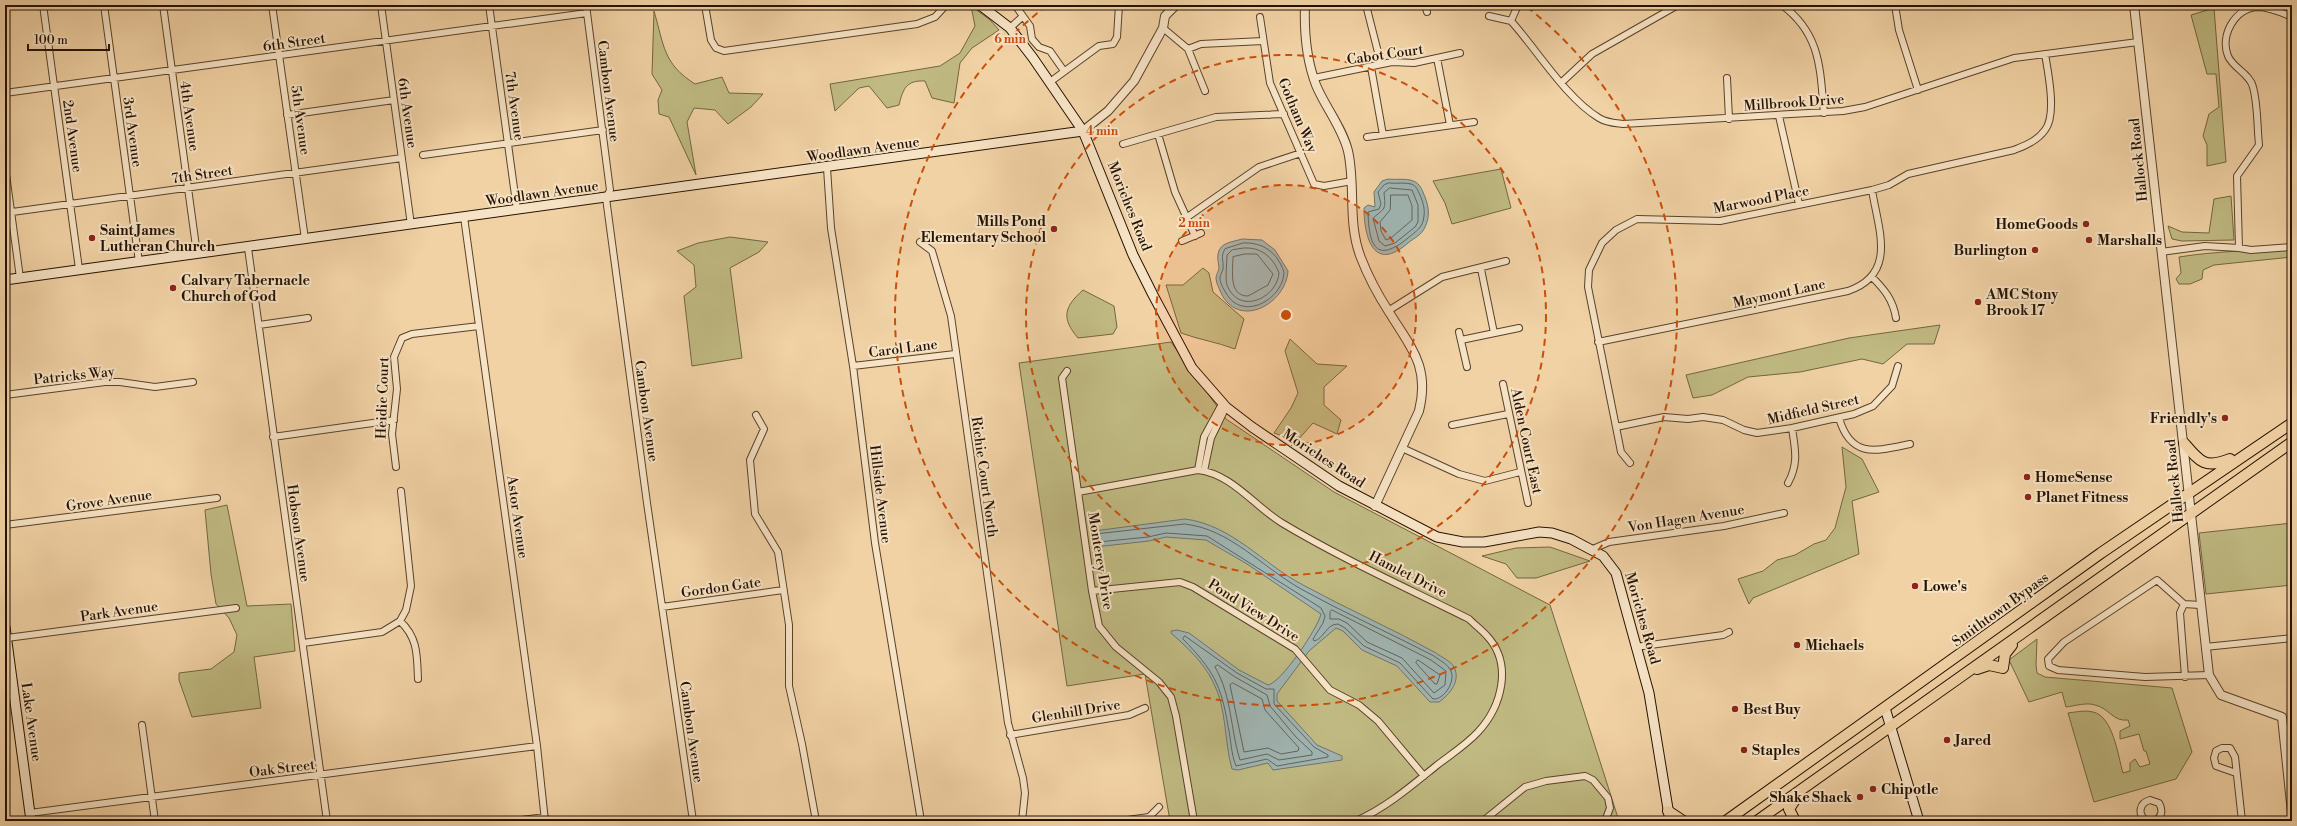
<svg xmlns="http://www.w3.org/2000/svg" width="2297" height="826" font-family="'Libre Bodoni',serif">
<rect width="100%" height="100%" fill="#f1d2a5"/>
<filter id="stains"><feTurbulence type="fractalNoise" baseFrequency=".005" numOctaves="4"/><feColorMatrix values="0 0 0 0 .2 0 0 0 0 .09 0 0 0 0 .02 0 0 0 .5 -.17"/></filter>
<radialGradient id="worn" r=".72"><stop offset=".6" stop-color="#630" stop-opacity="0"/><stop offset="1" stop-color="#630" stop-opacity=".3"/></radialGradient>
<!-- green -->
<path fill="#c0ba82" stroke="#726642" d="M971,6L989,19L999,30L972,48L960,63L954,103L932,98L925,81C906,80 903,89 899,105L887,108L869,86L859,88L835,111L830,84L940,66L960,53L975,26Z
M2214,8L2226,162L2207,166V145L2203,136L2209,114L2219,107L2216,74H2207L2191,15Z
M654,11C664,45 663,64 695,84L722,77L729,93L763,94L751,107L728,124L715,110L694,108L687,122L696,175L669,117L659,114L658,100L662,90L652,74Z
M1501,169L1511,208L1452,224L1445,203L1433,181Z
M2231,196L2234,240L2182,241L2172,239L2168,226L2182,232L2209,233L2214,199Z
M730,237L768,242L759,252L730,268L742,358L692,366L684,296L696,287L694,265L677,251L698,243Z
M2292,247V257L2214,265L2203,270L2202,279L2190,284H2179L2176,279L2181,273L2179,257C2216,251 2254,251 2292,247Z
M1203,268L1209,273L1213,292L1244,319L1235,349C1217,342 1200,340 1181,333L1166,285H1183Z
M1083,290L1114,306L1117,327L1113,334L1078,338C1061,318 1064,307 1083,290Z
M1940,325L1934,344H1907L1883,364L1862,359L1800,372L1748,377L1712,395L1693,398L1686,375L1849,338Z
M1290,339L1317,364L1347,366L1324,387V405L1341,420L1337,434L1313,423L1297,441L1274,433L1291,408L1298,393L1285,351Z
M1171,342L1226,419L1334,492L1550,605L1619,821H1170L1145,674L1067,686L1019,363Z
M1842,447L1862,459L1879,492L1852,501L1859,554L1753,598L1749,604L1738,579L1763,571L1777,560L1795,555L1814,544L1826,540L1835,528L1846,487Z
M227,505L247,606L291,604L295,651L254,657L261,708L192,717L179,680V673L211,669L234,652L237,635L229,618L216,604L211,574L205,510Z
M2292,523V585L2206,594L2199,533Z
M1550,547L1590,561L1536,578H1517L1506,564L1482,556L1516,548Z
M2037,639L2036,665L2037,673L2045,677L2172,688L2192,752L2176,779L2094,802L2068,713C2076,712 2085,710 2093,712C2113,716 2118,756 2123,773L2130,771V763L2135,759L2140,767L2150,764L2146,751H2144L2139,734L2120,739V731L2130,726L2128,720C2113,722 2109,708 2095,705C2086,702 2075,706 2066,707L2062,692L2029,702L2009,660Z"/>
<!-- water -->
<path fill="#a0b5b3" stroke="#6f746c" d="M1388,179C1396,180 1406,178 1413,181C1420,183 1422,190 1425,197C1429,207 1430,217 1425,227C1422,235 1414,238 1408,243C1374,273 1364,238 1364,208L1368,205L1375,207L1374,192L1382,181Z
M1242,239L1262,240L1275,250L1288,271C1286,303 1241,329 1222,295C1220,290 1216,283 1216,278C1216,275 1218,272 1219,269C1219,264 1217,259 1218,254C1220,242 1233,242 1242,239Z
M1185,519C1232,525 1263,564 1303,585C1347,609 1393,629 1436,653C1441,657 1451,661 1454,667C1461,681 1450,694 1439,702H1430L1397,666L1362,650L1343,631L1336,628L1309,651L1277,694V701L1317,745L1342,756V760L1273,770L1268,763L1238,770L1232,769C1224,741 1227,708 1213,682C1204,663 1187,647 1171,633V631L1177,630L1189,633L1239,670L1268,685C1281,683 1318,628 1321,614L1247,564L1206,540L1166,537L1149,541L1095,547C1091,541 1091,537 1094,531Z"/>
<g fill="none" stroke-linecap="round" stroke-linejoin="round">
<!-- shore -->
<path stroke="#62645a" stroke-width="1" d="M1389,183C1396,184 1405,182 1411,184C1416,185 1418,191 1420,195C1423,202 1425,209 1424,216C1423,228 1416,231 1408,238C1376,264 1369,246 1368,212L1379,209L1381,204L1378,192L1384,185Z
M1390,188L1412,190L1418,205V222L1415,227L1395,243L1385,246L1379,241L1373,218C1385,208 1386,210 1384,193Z
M1391,195H1408L1412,206V220L1391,238L1386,240L1381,231L1380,222L1390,210Z
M1243,243C1263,242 1277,252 1284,272C1283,300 1242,322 1226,293C1223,288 1220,283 1220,278C1220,275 1222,272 1223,269C1224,261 1220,256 1225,249Z
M1244,248C1261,247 1273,257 1279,273C1277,298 1239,316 1227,285C1225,279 1227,262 1227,255L1232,250Z
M1245,254H1257L1273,274L1268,285L1248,296C1228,296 1233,270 1233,257Z
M1185,524C1230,529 1262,567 1301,589C1344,613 1390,633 1434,656C1439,660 1446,663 1449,668C1458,678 1445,700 1433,699L1400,663L1364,646L1345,628L1338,624C1326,624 1324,639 1314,641L1313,639L1323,623L1325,616L1321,608L1207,536L1166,533L1148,537L1098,542L1096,538L1098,534Z
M1332,610L1431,660L1446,671L1445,685L1434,693L1402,658L1367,642L1347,623L1339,619H1330V612Z
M1185,636L1237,673L1266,689H1274V704L1314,747L1328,755V757L1277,766L1267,759L1236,766C1231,754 1231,739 1228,726C1221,684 1213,670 1183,639Z
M1418,660L1440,675L1437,684H1435L1416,663Z
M1218,665L1235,677L1267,695L1270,706L1296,737L1312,752V755L1279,760L1267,754L1240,760C1230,728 1232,696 1215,667Z
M1233,683L1262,699L1265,710L1299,748L1298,751L1281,754L1268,748L1244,752L1230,685Z"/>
<defs>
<path id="minor" d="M43,5L79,269
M104,5L139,262
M163,5L197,254
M272,5L305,239
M381,5L411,225
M489,5L517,210
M586,5L610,190L606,198L647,503L693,821
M705,5L711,40L716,48L724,51L917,24L935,17L946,5
M1015,5L1030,26L1032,39L1039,47L1050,51L1064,71
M1366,5L1381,64
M1425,5L1427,12
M1782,5C1821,34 1820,69 1824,113
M1895,5L1899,30L1918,90
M1489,16L1511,21C1537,50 1566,98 1599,118C1607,123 1615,123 1623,124L1843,111L1865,107L2014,58L2138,42
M1260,17L1270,83L1314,184L1324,186L1352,181
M2292,17C2281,12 2269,7 2257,7C2234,9 2220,36 2228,56C2233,68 2250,74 2253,87C2258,105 2257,126 2259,145L2237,176L2239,248L2251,250L2292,247
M1511,21L1518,5
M1010,28L1022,17
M1163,28L1188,49L1205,91
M1188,49L1201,44L1263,41
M1437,58L1450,125
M1371,67L1383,135
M1314,78L1392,62L1414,63L1460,53
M1727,78L1729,119
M1050,82L1099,46L1113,44L1117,37L1119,5
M1562,82L1592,54L1678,5
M5,93L587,13
M287,115L394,100
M1779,116L1799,204
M1158,134L1175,192L1195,236
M1367,137L1474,122
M1123,144L1216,117L1284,114
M423,155L603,130
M5,167L20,278
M827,168L831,228L853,366L875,543L921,821
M5,213L402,158
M464,217L537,746L545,821
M1186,218L1259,167L1301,153
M1182,241L1201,233
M920,242L932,251L951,316L1008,723L1023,778L1025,793L1022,821
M248,248L327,821
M2161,252L2205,246L2239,248
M1481,269L1494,333
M1872,277C1885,290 1893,300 1896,318
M1388,311L1442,277L1506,261
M259,325L308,318
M1459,332L1467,367
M1461,340L1519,328
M1598,342L1848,291C1898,274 1878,229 1872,190
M853,366L955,354
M1067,371L1062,378L1092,591L1099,626L1116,647L1159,682L1171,697L1176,716L1194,821
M1503,384L1528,503
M5,395L105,382H120L155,387L193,382
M756,415L764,429L750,460L755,514L778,552L789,625V686L802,744L816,821
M1839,418C1851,459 1876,451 1910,444
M1452,425L1508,414
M1616,427L1664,417L1688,419L1703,417L1723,420L1744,430L1757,433L1792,428L1854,414L1873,406L1892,386L1898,366
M273,437L394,420
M1402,448L1459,474L1485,481L1520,472
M1630,463L1621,452L1588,287L1589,270L1602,243L1616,230L1637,219L1720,221L1872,190L1889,185L1908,174L2014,150C2026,145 2037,141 2045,130C2057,115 2048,72 2045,54
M396,467L392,434L397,389L394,357L402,338L412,334L479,326
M1198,470L1204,437L1222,404
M1204,471L1211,438L1226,407
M1788,483C1799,463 1795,449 1792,428
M1078,492L1198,470C1232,474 1254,506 1282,523C1342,559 1407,588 1469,619C1475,625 1482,630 1487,636C1513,664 1502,706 1478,732C1466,745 1450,755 1436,766C1410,787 1387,807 1356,821
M5,525L217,498
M1593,549L1609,542L1724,526L1784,513
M1092,591L1180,582L1193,587L1295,649L1330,690L1359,705L1378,721L1424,776
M2184,604L2180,613L2185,677
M2200,605L2184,604L2157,580L2064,642L2048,659L2049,666L2058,670L2145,677L2209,675
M662,607L783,590
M400,621C418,638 417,655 418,679
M7,638L236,608
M303,643L382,632L400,621L406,610L411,586L401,491
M1636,647L1723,635L1729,632
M2205,647L2292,638
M142,725L155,821
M1010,735L1129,715L1145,708
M2236,773L2216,766L2214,758L2216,751L2222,748H2230L2235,757L2242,821
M30,813L537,746
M514,821L545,817
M1120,821L1149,817L1159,807
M1483,821L1525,787L1546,781L1585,776L1593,780L1608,798L1610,808L1605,821
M2147,821C2137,815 2139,803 2150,800L2159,803C2163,810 2162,817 2155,821"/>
<path id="tertiary" d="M1305,5C1304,33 1306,59 1316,85C1325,107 1342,127 1348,151C1356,186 1347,223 1361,258C1368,276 1378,295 1389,312C1411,348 1430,366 1419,411L1375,506
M2134,5L2209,675L2221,695L2282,717L2292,813
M1083,131L1108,111L1134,81L1163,28L1165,16L1176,5"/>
<path id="secondary" d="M980,5L1010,28L1033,58L1083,131L1133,255L1153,295L1192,368L1226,407L1252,427L1339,486L1437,537L1463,542H1484L1539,532L1552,533L1571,539L1603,556L1616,573L1649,693L1670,821
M5,280L1083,131
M5,627L31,821
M1885,708L1919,821"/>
<path id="trunk" d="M2184,443C2200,462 2205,469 2230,459
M1977,669L1989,665L2003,668L2005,654L2012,645
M1668,811L1683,821
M1726,821L2101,553L2292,423
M1757,821L2292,442
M1795,821L1789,809L1797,797"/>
</defs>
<!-- minor casing -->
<use href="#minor" stroke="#58422a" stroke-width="8"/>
<!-- tertiary casing -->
<use href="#tertiary" stroke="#58422a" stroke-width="10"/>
<!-- secondary casing -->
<use href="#secondary" stroke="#251201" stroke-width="11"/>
<!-- trunk casing -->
<use href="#trunk" stroke="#251201" stroke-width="12"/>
<!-- minor -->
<use href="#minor" stroke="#f6e2c4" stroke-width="6"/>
<!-- tertiary -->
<use href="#tertiary" stroke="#f6e2c4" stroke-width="8"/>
<!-- secondary -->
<use href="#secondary" stroke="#f6e2c4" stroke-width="9"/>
<!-- trunk -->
<use href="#trunk" stroke="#f1d2a5" stroke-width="10"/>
</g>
<!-- distance rings -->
<circle cx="1286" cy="315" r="130" fill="#cb4e0a" fill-opacity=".12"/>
<g fill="none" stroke="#cb4e0a" stroke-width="2" stroke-dasharray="7 5">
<circle cx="1286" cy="315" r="130"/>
<circle cx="1286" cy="315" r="260"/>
<path d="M1527 7A391 391 0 1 1 1045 7"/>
</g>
<!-- markers -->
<g fill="#8f2418" stroke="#f6e2c4" stroke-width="1.5">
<circle cx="2086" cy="224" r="4"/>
<circle cx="1054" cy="229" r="4"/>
<circle cx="92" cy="238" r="4"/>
<circle cx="2089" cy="240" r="4"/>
<circle cx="2035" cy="250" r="4"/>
<circle cx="173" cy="288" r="4"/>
<circle cx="1978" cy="302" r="4"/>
<circle cx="2225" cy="418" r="4"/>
<circle cx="2027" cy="477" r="4"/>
<circle cx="2028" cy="497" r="4"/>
<circle cx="1915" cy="586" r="4"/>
<circle cx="1797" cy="645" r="4"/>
<circle cx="1735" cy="709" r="4"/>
<circle cx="1947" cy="740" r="4"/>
<circle cx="1744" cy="750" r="4"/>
<circle cx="1873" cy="789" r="4"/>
<circle cx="1860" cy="797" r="4"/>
</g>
<g text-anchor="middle" stroke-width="4" stroke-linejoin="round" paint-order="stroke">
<!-- street labels -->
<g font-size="14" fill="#251201" stroke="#f6e2c4">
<text transform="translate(294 42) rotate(-8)" y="5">6th Street</text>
<text transform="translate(1385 54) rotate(-8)" y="5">Cabot Court</text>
<text transform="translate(609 91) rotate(83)" y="5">Cambon Avenue</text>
<text transform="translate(1794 102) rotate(-4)" y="5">Millbrook Drive</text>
<text transform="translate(515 106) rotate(82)" y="5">7th Avenue</text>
<text transform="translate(408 113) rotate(82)" y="5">6th Avenue</text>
<text transform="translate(1298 115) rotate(67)" y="5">Gotham Way</text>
<text transform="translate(190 116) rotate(82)" y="5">4th Avenue</text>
<text transform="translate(301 120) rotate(82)" y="5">5th Avenue</text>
<text transform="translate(133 132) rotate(82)" y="5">3rd Avenue</text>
<text transform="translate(73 136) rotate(82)" y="5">2nd Avenue</text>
<text transform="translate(863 149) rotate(-8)" y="5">Woodlawn Avenue</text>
<text transform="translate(2138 160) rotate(-96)" y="5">Hallock Road</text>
<text transform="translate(202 174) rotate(-8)" y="5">7th Street</text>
<text transform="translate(542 193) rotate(-8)" y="5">Woodlawn Avenue</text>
<text transform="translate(1761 199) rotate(-11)" y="5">Marwood Place</text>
<text transform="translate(1130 206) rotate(68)" y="5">Moriches Road</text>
<text transform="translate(1779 293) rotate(-12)" y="5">Maymont Lane</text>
<text transform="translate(903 348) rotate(-7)" y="5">Carol Lane</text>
<text transform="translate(74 375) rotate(-6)" y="5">Patricks Way</text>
<text transform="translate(382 398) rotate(-88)" y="5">Heidie Court</text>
<text transform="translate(1813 409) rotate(-13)" y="5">Midfield Street</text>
<text transform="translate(647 411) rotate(82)" y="5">Cambon Avenue</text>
<text transform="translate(1527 441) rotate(78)" y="5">Alden Court East</text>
<text transform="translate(1324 458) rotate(33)" y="5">Moriches Road</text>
<text transform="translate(985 477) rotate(82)" y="5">Richie Court North</text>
<text transform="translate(2174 481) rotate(-96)" y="5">Hallock Road</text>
<text transform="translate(881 494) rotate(83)" y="5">Hillside Avenue</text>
<text transform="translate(109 500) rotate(-8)" y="5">Grove Avenue</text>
<text transform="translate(518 517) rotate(82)" y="5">Astor Avenue</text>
<text transform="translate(1686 518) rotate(-9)" y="5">Von Hagen Avenue</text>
<text transform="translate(299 533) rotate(82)" y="5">Hobson Avenue</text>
<text transform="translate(1101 561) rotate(81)" y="5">Monterey Drive</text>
<text transform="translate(1408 574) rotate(27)" y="5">Hamlet Drive</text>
<text transform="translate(721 587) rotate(-8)" y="5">Gordon Gate</text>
<text transform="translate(2000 609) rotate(-36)" y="5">Smithtown Bypass</text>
<text transform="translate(1254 610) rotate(32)" y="5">Pond View Drive</text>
<text transform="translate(119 611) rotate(-8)" y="5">Park Avenue</text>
<text transform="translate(1643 618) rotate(74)" y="5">Moriches Road</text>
<text transform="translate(1076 711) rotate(-9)" y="5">Glenhill Drive</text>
<text transform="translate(32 722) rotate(82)" y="5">Lake Avenue</text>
<text transform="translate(692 732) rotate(82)" y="5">Cambon Avenue</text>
<text transform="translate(282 768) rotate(-7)" y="5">Oak Street</text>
</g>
<!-- poi labels -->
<g font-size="14" font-weight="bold" fill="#251201" stroke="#f6e2c4" text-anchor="start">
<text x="1046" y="226" text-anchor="end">Mills Pond<tspan x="1046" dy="16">Elementary School</tspan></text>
<text x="2078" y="229" text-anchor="end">HomeGoods</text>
<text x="100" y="235">Saint James<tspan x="100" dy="16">Lutheran Church</tspan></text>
<text x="2097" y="245">Marshalls</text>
<text x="2027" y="255" text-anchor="end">Burlington</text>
<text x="181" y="285">Calvary Tabernacle<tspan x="181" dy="16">Church of God</tspan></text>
<text x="1986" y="299">AMC Stony<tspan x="1986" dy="16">Brook 17</tspan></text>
<text x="2217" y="423" text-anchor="end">Friendly's</text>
<text x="2035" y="482">HomeSense</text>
<text x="2036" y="502">Planet Fitness</text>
<text x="1923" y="591">Lowe's</text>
<text x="1805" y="650">Michaels</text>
<text x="1743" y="714">Best Buy</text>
<text x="1955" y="745">Jared</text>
<text x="1752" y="755">Staples</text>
<text x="1881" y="794">Chipotle</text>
<text x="1852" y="802" text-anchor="end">Shake Shack</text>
</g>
</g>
<circle cx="1286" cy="315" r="6" fill="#cb4e0a" stroke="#f6e2c4" stroke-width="2"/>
<g font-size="12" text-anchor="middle" font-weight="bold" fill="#cb4e0a" stroke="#f6e2c4" stroke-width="4" stroke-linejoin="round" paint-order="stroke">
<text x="1010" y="43">6 min</text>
<text x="1102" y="135">4 min</text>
<text x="1194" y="227">2 min</text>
</g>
<!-- margin -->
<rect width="2297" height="826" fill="none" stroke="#f1d2a5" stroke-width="20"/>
<rect x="6" y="6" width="2285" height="814" fill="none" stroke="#251201" stroke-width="2"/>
<rect x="10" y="10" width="2277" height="806" fill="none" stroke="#251201"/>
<!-- scale -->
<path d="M28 44v6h81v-6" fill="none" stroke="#251201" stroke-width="2"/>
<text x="34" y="44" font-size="12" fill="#251201" stroke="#f6e2c4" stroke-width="3" paint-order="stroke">100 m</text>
<rect width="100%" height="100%" filter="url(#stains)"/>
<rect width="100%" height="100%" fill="url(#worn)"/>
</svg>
